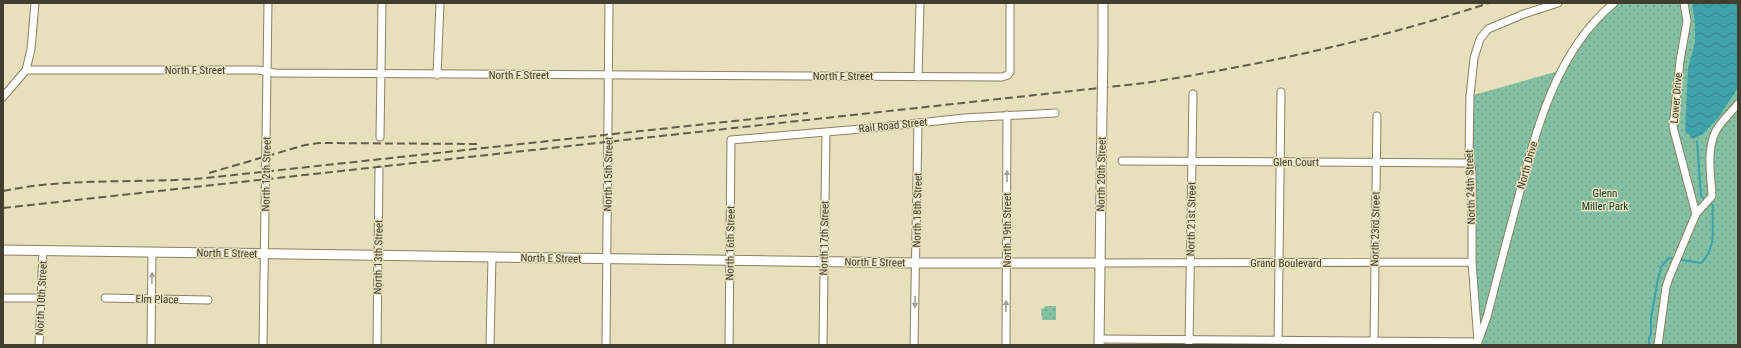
<svg xmlns="http://www.w3.org/2000/svg" width="1741" height="348" font-family="'Roboto Condensed',sans-serif">
<defs>
<pattern id="grass-dots" width="8" height="8" patternUnits="userSpaceOnUse"><rect width="8" height="8" fill="#84c1a4"/><path d="M2 2h.1M6 6h.1" fill="none" stroke="#6e9e86" stroke-width="1.8" stroke-linecap="round"/></pattern>
<pattern id="water-waves" width="16" height="10" patternUnits="userSpaceOnUse"><rect width="16" height="10" fill="#3fa2aa"/><path d="M0 5q4-4 8 0t8 0" fill="none" stroke="#36858b"/></pattern>
</defs>
<rect width="100%" height="100%" fill="#e8dfbc"/>
<!-- grass -->
<path fill="url(#grass-dots)" d="M1614,3H1738V345H1278V341L1478,342L1472,262L1470,96L1562,70L1576,48Z
M1046,306H1056V320H1042L1041,310Z"/>
<!-- water -->
<path fill="url(#water-waves)" d="M1692,3H1738V88L1718,118L1703,134L1693,139L1685,131L1688,68L1695,43V24Z"/>
<g fill="none" stroke-linecap="round" stroke-linejoin="round">
<!-- stream -->
<path stroke="#3fa2aa" stroke-width="2" d="M1697,141L1701,196L1706,200
M1649,345V338L1651,334V318L1658,279L1661,267L1669,258L1701,263C1718,247 1711,226 1713,205L1710,203"/>
<defs>
<path id="minor" d="M1684,3L1687,21L1680,61L1673,127L1696,214
M26,70H258L275,73L1002,77L1008,75L1010,72V3
M437,75L440,3
M918,77L920,3
M3,97L26,70L31,49L35,3
M380,137L382,3
M1122,161L1470,163
M1099,263L1472,262
M3,298H40
M105,298L208,300
M1099,339L1478,342L1472,262V172L1469,155L1470,96L1474,58L1480,39L1488,29L1524,14L1558,3
M1479,339L1487,317C1497,278 1507,239 1518,199C1536,130 1556,51 1614,3
M1374,341L1377,116
M39,345L43,251
M151,345L152,252
M263,345L268,3
M377,345L379,170
M490,345L492,257
M606,345L609,3
M729,345L731,140L873,128L964,118L1055,113
M823,345L826,132
M914,345L918,123
M1006,345L1007,115
M1189,345L1193,94
M1278,345L1281,92
M1658,345L1666,287L1669,278L1696,214L1712,196C1711,174 1705,145 1719,126C1725,118 1732,111 1738,104"/>
<path id="tertiary" d="M1103,51V3
M3,250L916,263H1099
M1099,345L1102,112"/>
</defs>
<!-- minor casing -->
<use href="#minor" stroke="#8a8161" stroke-width="9"/>
<!-- tertiary casing -->
<use href="#tertiary" stroke="#8a8161" stroke-width="11"/>
<!-- minor -->
<use href="#minor" stroke="#fff" stroke-width="7"/>
<!-- tertiary -->
<use href="#tertiary" stroke="#fff" stroke-width="9"/>
<!-- rail -->
<path stroke="#625d4b" stroke-width="2" stroke-dasharray="8 4" stroke-linecap="butt" d="M209,173L305,145L319,143L478,144
M3,191C70,177 138,184 206,178L808,113
M3,208L1145,83C1261,65 1377,40 1489,3"/>
<defs>
<path id="tertiary-bridge" d="M1102,112L1103,51"/>
</defs>
<!-- tertiary-bridge casing -->
<use href="#tertiary-bridge" stroke="#8a8161" stroke-width="11" stroke-linecap="butt"/>
<!-- tertiary-bridge -->
<use href="#tertiary-bridge" stroke="#fff" stroke-width="9"/>
</g>
<!-- one-way arrows -->
<defs><path id="oneway-solid" d="M-6-.8H1V-3.2L6.5 0L1 3.2V.8H-6Z"/></defs>
<g fill="#a09e97">
<use href="#oneway-solid" transform="translate(1007 176) rotate(-90)"/>
<use href="#oneway-solid" transform="translate(152 278) rotate(-89)"/>
<use href="#oneway-solid" transform="translate(915 302) rotate(91)"/>
<use href="#oneway-solid" transform="translate(1006 306) rotate(-89)"/>
</g>
<g text-anchor="middle" stroke-width="3" stroke-linejoin="round" paint-order="stroke">
<!-- street labels -->
<g font-size="11" fill="#413d2f" stroke="#e8dfbc">
<text x="195" y="74">North F Street</text>
<text x="519" y="79">North F Street</text>
<text x="843" y="80">North F Street</text>
<text transform="translate(1676 98) rotate(-85)" y="4">Lower Drive</text>
<text transform="translate(893 125) rotate(-6)" y="4">Rail Road Street</text>
<text x="1296" y="166">Glen Court</text>
<text transform="translate(1527 165) rotate(-74)" y="4">North Drive</text>
<text transform="translate(266 174) rotate(-89)" y="4">North 12th Street</text>
<text transform="translate(608 174) rotate(-89)" y="4">North 15th Street</text>
<text transform="translate(1101 174) rotate(-89)" y="4">North 20th Street</text>
<text transform="translate(1470 187) rotate(-92)" y="4">North 24th Street</text>
<text transform="translate(917 210) rotate(-89)" y="4">North 18th Street</text>
<text transform="translate(1191 219) rotate(-89)" y="4">North 21st Street</text>
<text transform="translate(1375 229) rotate(-89)" y="4">North 23rd Street</text>
<text transform="translate(1007 230) rotate(-90)" y="4">North 19th Street</text>
<text transform="translate(824 238) rotate(-89)" y="4">North 17th Street</text>
<text transform="translate(730 243) rotate(-89)" y="4">North 16th Street</text>
<text transform="translate(227 253) rotate(1)" y="4">North E Street</text>
<text transform="translate(378 257) rotate(-89)" y="4">North 13th Street</text>
<text transform="translate(551 258) rotate(1)" y="4">North E Street</text>
<text transform="translate(875 262) rotate(1)" y="4">North E Street</text>
<text x="1286" y="267">Grand Boulevard</text>
<text transform="translate(41 298) rotate(-87)" y="4">North 10th Street</text>
<text transform="translate(157 299) rotate(1)" y="4">Elm Place</text>
</g>
<!-- park labels -->
<g font-size="11" fill="#103c2b" stroke="#e8dfbc">
<text x="1605" y="197">Glenn<tspan x="1605" dy="13">Miller Park</tspan></text>
</g>
</g>
<!-- border -->
<rect width="1741" height="348" fill="none" stroke="#413d2f" stroke-width="8"/>
</svg>
